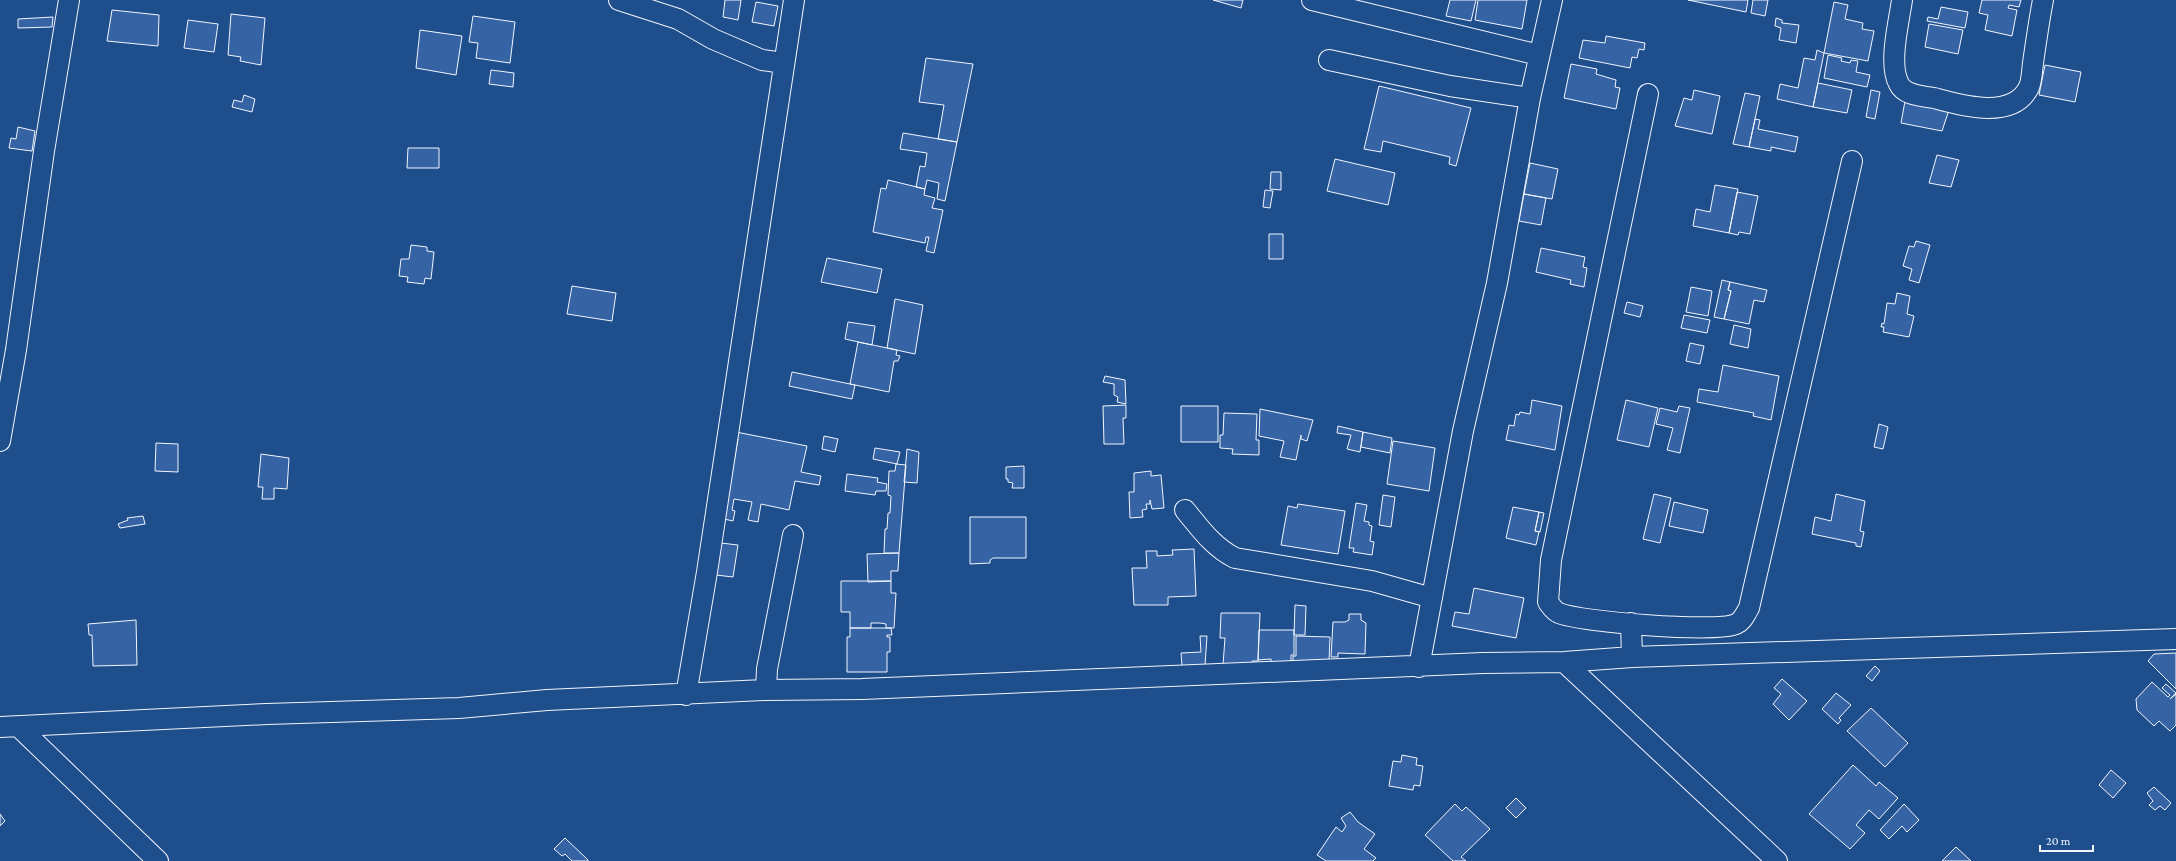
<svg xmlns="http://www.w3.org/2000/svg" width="2176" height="861" font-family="'Crimson Pro',serif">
<rect width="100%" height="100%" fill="#1f4e8c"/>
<!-- building -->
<path fill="#3563a3" stroke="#f2f6ff" d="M725,0H741L738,20L723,17Z
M1213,0H1243L1241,8Z
M1450,0H1476L1471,21L1446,16Z
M1478,0H1527L1522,29L1475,20Z
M1688,0H1748L1746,12Z
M1753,0H1768L1765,16L1751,13Z
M1982,0H2021L2019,7L2009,5L2008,8L2017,10L2012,36L1985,30L1988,15L1979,13Z
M756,2L778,6L774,26L752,22Z
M1834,2L1848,5L1845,19L1863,23L1862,29L1874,31L1868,61L1824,53Z
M1941,7L1968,12L1965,28L1927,21L1928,17L1938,19Z
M112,10L159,15L158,46L107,41Z
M231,14L265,18L261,65L240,61L241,57L228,55Z
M473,16L515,22L510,63L476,58L478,43L469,42Z
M53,17L52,27L18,28V19Z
M1776,18L1782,20V23L1799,25L1796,43L1779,40L1781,28L1775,26Z
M188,20L218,24L214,52L184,48Z
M1929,24L1963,30L1958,54L1925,47Z
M420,30L462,36L456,75L416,68Z
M1606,36L1645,43L1644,50L1639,49L1637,58L1632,57L1630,68L1579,58L1583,40L1605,43Z
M1817,50L1824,53L1813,107L1777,99L1780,84L1798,88L1804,58L1815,60Z
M1828,55L1842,58L1841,61L1850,63L1851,60L1858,61L1856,72L1870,75L1867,87L1824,78Z
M926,58L973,64L957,142L938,139L944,105L919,102Z
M1571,64L1597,69L1596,74L1616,80L1615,87L1620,88L1616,109L1564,98Z
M2045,65L2081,72L2075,102L2039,95Z
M491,70L514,73L513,87L489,84Z
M1818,83L1852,90L1847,113L1813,107Z
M1379,86L1471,108L1456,166L1449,164L1450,157L1383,141L1381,152L1364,149Z
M1694,90L1720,96L1712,134L1675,126L1684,98L1692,100Z
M1871,90L1880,92L1875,119L1866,117Z
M1745,93L1760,96L1749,147L1733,144Z
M244,95L255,99L252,112L232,107L234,100L242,102Z
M1905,101L1949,110L1942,131L1901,123Z
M1755,119L1760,120L1758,129L1798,137L1795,152L1771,147V151L1749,147Z
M18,127L35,131L32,151L9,148L11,138L16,139Z
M903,133L957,142L945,201L937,199L939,183L927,180L925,189L916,187L920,166L925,167L927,153L900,149Z
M408,148H439V168H407Z
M1937,155L1959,160L1951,187L1929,183Z
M1335,159L1395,173L1388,205L1327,191Z
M1530,163L1558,169L1552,199L1524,194Z
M1271,172H1281V190L1270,189Z
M888,180L925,189L924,195L935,198L932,208L943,210L934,253L926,251L929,237H926L925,243L873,232L881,188L886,189Z
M1715,185L1738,189L1729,233L1693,226L1696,209L1710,212Z
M1265,190L1273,191L1270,208L1263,207Z
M1737,192L1758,196L1750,234L1739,232L1738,235L1729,233Z
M1524,194L1546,198L1541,225L1519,221Z
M1269,234H1283V259H1269Z
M1916,241L1930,245L1919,283L1909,280L1912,269L1903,266L1909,246L1914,247Z
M411,245L427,247V251L434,252L431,279L425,278L424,284L407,282L408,277L399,276L401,259H409Z
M1541,248L1585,257L1583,267L1587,268L1584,287L1570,284L1571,280L1536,272Z
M827,258L882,269L877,293L821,282Z
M1722,280L1730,282L1728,290L1731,291L1724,319L1714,317Z
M1730,282L1767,290L1764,302L1754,300L1749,324L1724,319L1731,291L1728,290Z
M572,286L616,293L612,321L567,314Z
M1691,287L1712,291L1708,316L1686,312Z
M1897,293L1910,296L1907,314L1914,316L1909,337L1883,332L1884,327H1881L1882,323L1884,324L1887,303L1895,304Z
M895,299L923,305L915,354L887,348Z
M1627,302L1643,306L1640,317L1624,313Z
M1684,315L1710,320L1707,333L1681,328Z
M848,322L875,326L872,345L845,339Z
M1734,325L1751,329L1748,348L1730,344Z
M858,342L897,350L896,355L900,356L898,361H894L889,392L850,384Z
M1690,343L1704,346L1700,364L1686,361Z
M1723,365L1779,376L1771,420L1753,416L1754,413L1697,402L1699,389L1718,392Z
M792,372L855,385L852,399L789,386Z
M1105,376L1125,380L1126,404L1117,402L1118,397L1114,395V384L1103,382Z
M1532,400L1562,406L1555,450L1506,440L1509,425L1514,426L1516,414L1519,415L1520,412L1530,414Z
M1626,400L1658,408L1649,447L1617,440Z
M1126,405V418H1123L1124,444H1104L1103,406Z
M1181,406H1218V442H1181Z
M1679,406L1690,408L1680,453L1667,450L1673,428L1656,424L1660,408L1677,412Z
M1260,409L1313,420L1307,441L1301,439V435L1296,460L1280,457L1284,441L1259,436Z
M1224,413L1257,414L1256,440H1259V455L1232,454L1233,449L1220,448V435H1223Z
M1879,424L1888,427L1883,449L1874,447Z
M1338,426L1363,432L1360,452L1347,449L1351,435L1337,433Z
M736,432L807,446L801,472L821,476L819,485L795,481L789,510L761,504L758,522L748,520L752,502L734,499L732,510L735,511L733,521L724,519L738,439H734Z
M1363,432L1392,438L1390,453L1361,447Z
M824,436L838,439L835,452L822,449Z
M1393,441L1435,448L1429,491L1387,484Z
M156,443L178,444V472L155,471Z
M875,448L900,452L897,464L873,459Z
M907,449L919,452L917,483L904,482Z
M261,454L289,458L287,489L274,488V499H262L263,487H258Z
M896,464L906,465L899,553H884L885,529H887L888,513H890L891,496L888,495L889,471H895Z
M1024,466V488H1012L1013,483L1008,482V479H1006V467Z
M1151,471V476L1161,475L1164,508L1152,509L1150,500V504H1146L1147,509L1142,510L1143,517L1130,518L1129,492H1134V473Z
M847,474L878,478L877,482L887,484L886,491H876L875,495L845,491Z
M1654,494L1671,498L1660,543L1643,539Z
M1836,494L1865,501L1860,531L1864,532L1861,547L1856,546V543L1812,534L1815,517L1831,521Z
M1383,495L1395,497L1391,527L1379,525Z
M1674,502L1708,510L1703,533L1669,526Z
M1356,503L1367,505L1364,521L1369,522V525L1372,526L1370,541L1374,542L1372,555L1353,552L1354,548H1349Z
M1298,504L1345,511L1338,554L1281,545L1288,506L1297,508Z
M1513,507L1539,512L1535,531L1539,532L1536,545L1506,538Z
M1539,512L1544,513L1540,532L1535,531Z
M143,516L145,524L120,528L118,524L128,520L127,518Z
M970,517H1026V558H993L990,560V563L970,564Z
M721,543L738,545L733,577L716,575Z
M1194,549L1196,596L1168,597V605H1134L1132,568H1147L1146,551H1157V556L1173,555L1172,550Z
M899,553L898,571H891V581L868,582L867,554Z
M841,581H891V593H896L894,628H886V624L880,623H871V628H850V612H841Z
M1474,588L1524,598L1516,638L1452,626L1455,612L1469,614Z
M1295,605L1306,606L1305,635H1294Z
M1221,613H1260L1258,661H1252V664L1223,665L1225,638H1220Z
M1349,614H1361V620L1366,623L1365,654L1338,653V657H1331L1333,622H1345L1349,620Z
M136,620L137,665L93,666L92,635H89L88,624Z
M850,628H891L892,635H887V637H890V652H887V672H847V637H850Z
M1259,630H1294V655H1291V662L1271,663V659L1258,660Z
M1200,636H1207L1205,666H1182L1181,653L1201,652Z
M1296,636L1330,637L1329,661L1293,662V656H1296Z
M2176,653V689L2148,661L2154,654Z
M1875,666L1880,671L1872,681L1866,676Z
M1782,679L1807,701L1789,720L1773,704L1781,694L1774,688Z
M2152,682L2168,697L2170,695L2162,688L2166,684L2176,693L2170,699L2176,694V725L2170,731L2159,721L2154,726L2137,710L2136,699Z
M1836,693L1851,705L1839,718L1841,720L1838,724L1822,709Z
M1871,708L1908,743L1885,767L1847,731Z
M1402,755L1417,758L1416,765L1423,766L1420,786L1414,785L1413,790L1389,786L1393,761L1401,762Z
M1853,765L1876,786L1879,782L1898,798L1879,819L1869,810L1856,825L1865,833L1850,849L1809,814Z
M2111,770L2126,783L2113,798L2099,785Z
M2154,787L2171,803L2165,810L2160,806L2155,810L2149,805L2153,801L2147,793Z
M1516,798L1526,808L1516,818L1506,808Z
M1455,804L1462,811L1466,807L1490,829L1461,857L1466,861H1453L1425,835Z
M1904,804L1919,820L1907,832L1902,826L1889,839L1880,830Z
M1350,812L1358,822L1375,834L1364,849L1376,858L1373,861H1326L1317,855L1336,827L1342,832L1346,826L1341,818Z
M0,814L5,821L0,826Z
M565,838L588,860V861H572L565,854L562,856L554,849Z
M1956,847L1971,861H1942Z"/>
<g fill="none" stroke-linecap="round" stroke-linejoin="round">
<defs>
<path id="minor" d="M619,0L678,19L713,39L762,60L783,63
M1312,0L1539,55
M1902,0C1899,22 1888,64 1899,84C1905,96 1923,96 1934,98C1960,105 2013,121 2029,87C2032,80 2032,70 2033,63C2036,42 2039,21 2043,0
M1329,60L1450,86L1530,98
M1648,94L1551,560L1548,602C1551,606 1554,611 1559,613C1580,622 1716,633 1736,624C1743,621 1745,614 1749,608L1852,161
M0,441L16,350L44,151L69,0
M1185,510C1200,528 1213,547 1235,558L1372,581L1432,598
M1631,623L1632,657
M1564,662L1777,861
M1419,667L1463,431L1497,283L1530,98L1552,0
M766,690L767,669L793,535
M686,695L707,572L794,0
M0,727L267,714L459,708L547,700L766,690L862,689L1483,663L1564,662L1632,657L2176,639
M19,727L158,861"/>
</defs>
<!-- minor casing -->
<use href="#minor" stroke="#f2f6ff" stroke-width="22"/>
<!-- minor -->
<use href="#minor" stroke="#1f4e8c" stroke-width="20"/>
</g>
<!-- scale -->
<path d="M2040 845v6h53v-6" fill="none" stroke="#f2f6ff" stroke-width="2"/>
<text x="2046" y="845" font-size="12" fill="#f2f6ff" stroke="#1f4e8c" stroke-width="3" paint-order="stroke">20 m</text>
</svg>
